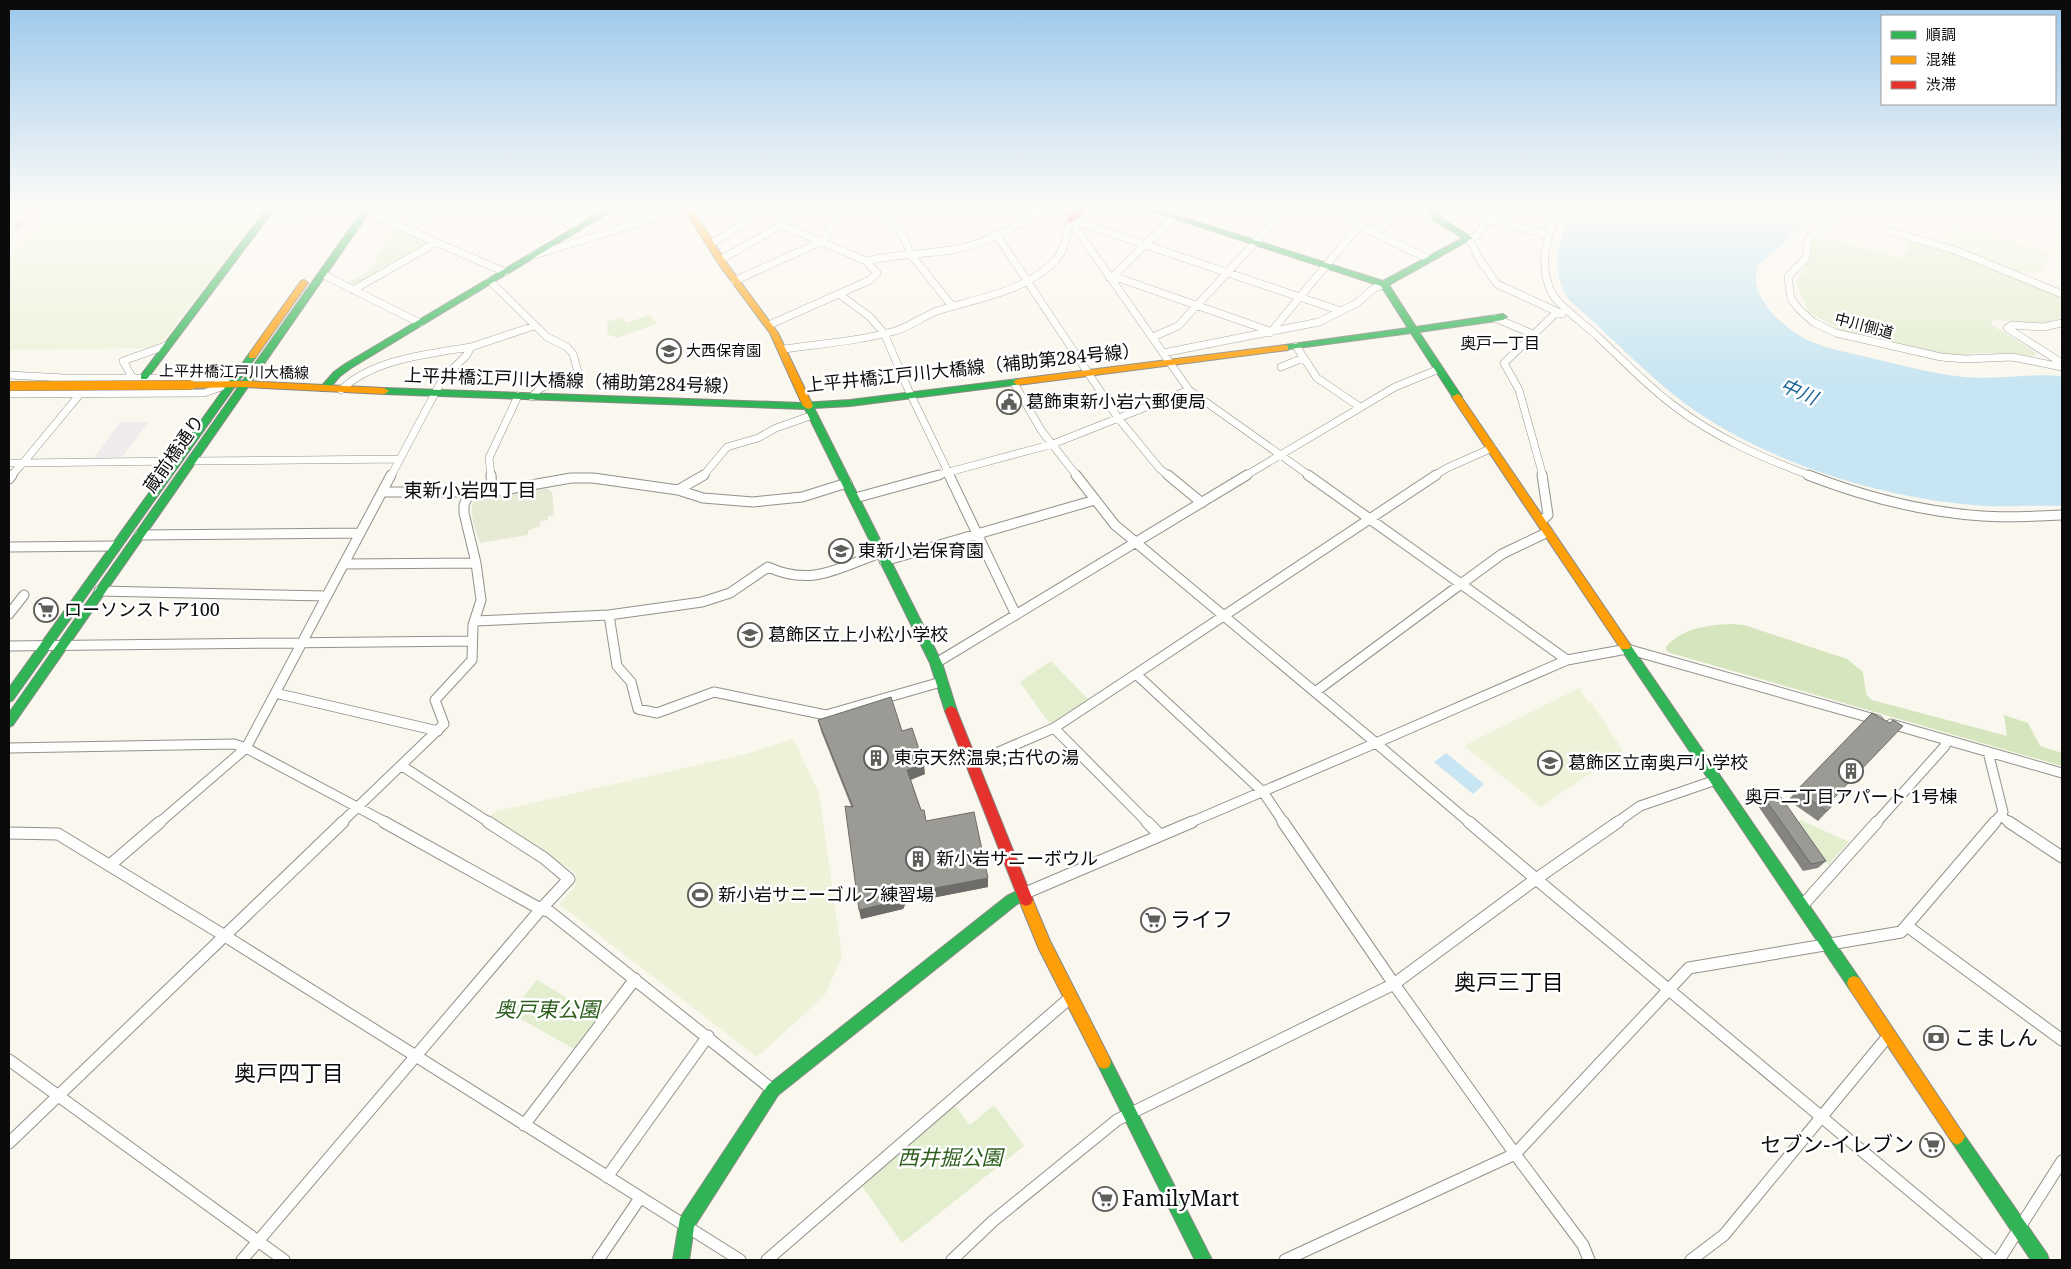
<svg xmlns="http://www.w3.org/2000/svg" width="2071" height="1269" font-family="'Noto Serif','Noto Sans JP',serif">
<rect width="100%" height="100%" fill="#faf7ee"/>
<!-- industrial -->
<path fill="#f0eaec" d="M121,422H148L122,457L94,458Z"/>
<!-- green -->
<path fill="#e3eecf" d="M280,207H315L293,227L266,226Z
M395,227L435,242L357,285L348,284L350,281L371,270Z
M1820,237L1903,258L1910,240L1961,256L2062,297V317L2046,323L1993,320L1991,324L2033,351L2036,354L2034,356L2007,353H1969L1971,356H1954L1842,331L1809,312L1796,284L1811,255L1813,239Z
M650,315L657,324L617,338L607,334L608,325L606,322L622,317L626,323Z
M1051,661L1088,699L1050,724L1020,682Z
M1800,820L1849,842L1828,865L1797,823Z
M537,980L601,1018L576,1050L510,1013Z
M994,1105L1024,1146L902,1243L862,1186L955,1106L970,1125Z"/>
<!-- forest -->
<path fill="#d5e5be" d="M1731,624L1744,625L1847,659L1863,672L1866,694L1872,700L2007,736L2004,715L2028,723L2040,746L2062,753V766L1667,652L1666,647C1682,628 1708,625 1731,624Z"/>
<!-- cemetery -->
<path fill="#e6e9d3" d="M546,488L552,492L554,515L548,516V520L540,521V526L528,531V535L480,543C476,530 468,514 474,500Z"/>
<!-- pitch -->
<path fill="#edf2d9" d="M60,207H267L159,346L152,348L9,350V257Z
M1955,226L1969,231L1970,228L2051,254L2039,274L2017,272L1947,243Z
M1579,688L1588,702H1591L1623,751L1541,807L1464,746Z
M793,739L819,793L842,957L824,996L757,1057L559,904L575,887L576,873L489,816L497,811L746,754Z"/>
<!-- water -->
<path fill="#c7e5f2" d="M1579,207H1836L1801,228L1758,265C1745,296 1787,332 1812,342C1831,350 1852,353 1871,358C1901,365 1933,374 1964,377C1996,380 2030,373 2062,376V506C2037,505 2012,507 1986,506C1888,500 1776,466 1694,410C1662,388 1634,359 1605,333C1594,321 1581,311 1569,300C1550,273 1555,230 1579,207Z
M1446,753L1484,784L1473,794L1434,762Z"/>
<g fill="none" stroke-linecap="round" stroke-linejoin="round">
<defs>
<path id="street-far2" d="M317,207V209L366,212L505,272
M530,207L578,227
M765,207L789,218
M869,207C887,220 905,229 909,252L952,306
M1033,207L1341,311
M1320,207L1429,259
M1498,207L1476,236L1469,238L1478,257L1497,284L1562,314
M1550,207L1562,210
M1566,207C1544,228 1538,268 1553,295C1559,306 1587,326 1597,336C1622,359 1646,385 1673,405C1714,437 1763,458 1811,476
M1853,207L1811,236L1808,240L1806,258L1788,277L1791,299L1799,309L1813,322L1836,333L1941,357L1965,359L2012,357L2062,367
M612,208L636,224
M1070,220L1189,390L1310,476
M1489,220L1549,235
M406,229L447,207
M1367,229H1381L1392,218L1393,209L1434,217
M1889,231L1957,251L2062,294
M996,234L1118,418L1160,469L1169,476
M710,244L760,214
M531,256L687,208
M720,260L782,225L801,207
M866,261C897,253 930,255 962,248C990,241 1017,226 1042,211
M322,274L420,323
M1113,276L1184,207
M1109,277L1113,276L1267,330L1270,333L1358,227
M490,281L547,337L567,347L573,354L578,372L539,389L532,397
M734,281L823,241L840,216L852,207
M353,290L437,242
M839,294L870,317L884,333L908,389L950,476
M1495,318L1533,334
M2062,323L2043,327L2012,325L2007,328L2062,363
M769,325L870,280L877,273L866,261L782,225
M1153,337L1178,326L1288,207
M1296,346L1317,378L1360,407
M471,347L534,326
M783,349C820,344 859,341 895,331C912,326 924,315 940,310C978,298 1024,292 1054,262C1065,251 1067,234 1070,220
M1163,353L1319,322L1357,303L1373,289L1384,284
M1281,367L1303,358
M9,375L64,378H214L229,384
M132,377L123,361L168,345
M1014,383L1041,430L1077,476
M341,390C373,359 428,354 471,347L466,356L443,378L391,476
M9,394L204,393L227,385
M80,394L23,463L177,461
M191,461L400,459
M9,463H23
M11,476L23,463
M491,476L489,458L518,396
M703,476L727,447L758,438L776,428L813,415
M934,476L1053,444L1189,390
M1245,476L1395,387L1439,369
M1434,476L1447,468L1492,448
M1543,476L1519,390L1504,363L1557,312"/>
<path id="street-far1" d="M491,475L492,492
M949,475L1016,615
M1076,475L1115,525L1376,743L1189,823
M1168,475L1202,503
M1308,475L1461,584L1502,554L1548,532
M1808,475C1862,496 1923,512 1982,516C2009,518 2035,516 2062,515
M9,479L12,475
M678,490L704,475
M382,492H492L571,478H593L678,490L703,498L753,502L802,497L847,483
M855,498L939,475
M1541,521L1548,515L1542,475
M139,535L360,533
M9,547L116,546
M884,561L1095,500
M344,564L476,563
M99,591L326,596
M9,614L24,595
M609,615L617,666L631,682L638,709L657,713L714,692L826,715L941,682
M475,621L609,615L702,602L730,593L768,567C812,587 838,568 880,553
M9,646L472,641
M936,663L1247,475
M1136,674L1436,475
M1315,692L1461,584L1567,660
M275,693L438,731
M1891,724L2062,773
M9,748L234,744L246,748L387,823
M1988,752L2003,812L1994,823
M973,763L1054,728
M402,766L490,823
M2000,816L2011,823
M159,823L246,748L391,475
M341,823L444,724L435,700L472,660L473,625L481,600L476,563L464,513V505L469,493
M1148,823L1054,728L1136,674L1263,792L1284,823
M1470,823L1376,743L1567,660L1627,649L1878,720
M1616,823L1640,806L1716,780
M1876,823L1945,746L1946,740"/>
<path id="street" d="M384,822L535,906L550,912L773,1090
M1147,822L1160,835
M1469,822L1536,879L1618,822
M2009,822L2062,857
M9,833L58,834L225,936L740,1260
M110,865L160,822
M1023,894L1192,822
M1802,906L1877,822
M1907,926L2062,1040
M9,1060L284,1260
M524,1125L635,979
M9,1143L343,822
M607,1177L708,1036
M242,1260L541,909L569,879L544,858L488,822
M598,1260L640,1198
M767,1260L1071,997
M952,1260L993,1221L1117,1120L1394,984L1283,822
M1285,1260L1515,1154L1689,968L1901,932L1995,822
M1589,1260L1583,1245L1515,1154L1394,984L1536,879L1993,1260
M1691,1260L1724,1235L1889,1035
M1999,1260L2062,1161"/>
<path id="fast" d="M268,207H276L147,379H141V375Z
M365,207H373L13,725L9,727V713Z
M609,207H618L351,368L340,376L327,391H321L319,389L334,372L345,364Z
M1139,207H1150L1383,281L1463,238L1431,219L1428,207H1436L1438,216L1473,238L1389,285L1416,327L1503,314L1507,317L1503,320L1419,332L1462,397L1457,400L1454,399L1411,333L1282,350V346L1285,345L1408,328L1381,286Z
M252,353L256,356L255,358L13,700L9,702V688L249,354Z
M1018,379L1021,380V384L850,406L814,408L942,663L957,711L955,714L951,716L947,714L945,711L930,663L805,409L384,394L379,391L384,388L801,403L850,400Z
M1625,642L1629,643L1859,978L1861,983L1859,988L1854,990L1849,988L1621,649L1619,646L1621,643Z
M1023,888L1028,890L1030,894L1028,898L1017,904L778,1095L694,1227L689,1260H673L680,1218L768,1085L1007,896Z
M1104,1055L1109,1057L1212,1260H1195L1099,1067L1097,1062L1099,1057Z
M1957,1129L1962,1132L2047,1254L2049,1260H2031L1952,1142L1949,1137L1952,1132Z"/>
<path id="slow" d="M683,207H691L728,265L778,333L813,406L811,408L808,409L803,406L770,333L720,266Z
M304,280L308,283L255,358H249V354L301,281Z
M1285,345L1288,346V350L1018,385L1013,382L1018,379Z
M245,381L384,388L389,391L384,394L245,387L191,388L186,385L191,382Z
M1457,394L1460,395L1629,643L1631,646L1629,649H1621L1452,397Z
M1026,894L1031,896L1050,941L1109,1057L1111,1062L1109,1067L1104,1069L1099,1067L1039,949L1019,900L1021,896Z
M1854,976L1859,978L1962,1132L1965,1137L1962,1142L1957,1145L1952,1142L1849,988L1847,983L1849,978Z"/>
<path id="jam" d="M1080,207H1088L1073,222H1067V218Z
M951,706L955,708L957,711L1033,900L1031,904L1026,906L1021,904L1019,900L945,711L947,708Z"/>
</defs>
<!-- street-far2 casing -->
<use href="#street-far2" stroke="#93918d" stroke-width="8"/>
<!-- street-far1 casing -->
<use href="#street-far1" stroke="#93918d" stroke-width="11"/>
<!-- street casing -->
<use href="#street" stroke="#93918d" stroke-width="13"/>
<!-- fast casing -->
<use href="#fast" stroke="#898884" stroke-width="2"/>
<!-- slow casing -->
<use href="#slow" stroke="#898884" stroke-width="2"/>
<!-- jam casing -->
<use href="#jam" stroke="#898884" stroke-width="2"/>
<!-- street-far2 -->
<use href="#street-far2" stroke="#fefefc" stroke-width="7"/>
<!-- street-far1 -->
<use href="#street-far1" stroke="#fefefc" stroke-width="9"/>
<!-- street -->
<use href="#street" stroke="#fefefc" stroke-width="11"/>
<!-- fast -->
<use href="#fast" fill="#30b455" fill-rule="evenodd"/>
<!-- slow -->
<use href="#slow" fill="#ff9f0a" fill-rule="evenodd"/>
<!-- jam -->
<use href="#jam" fill="#e5322d" fill-rule="evenodd"/>
<defs>
<path id="rail" d="M9,210L12,207
M9,234L38,207"/>
</defs>
<!-- rail casing -->
<use href="#rail" stroke="#d5c5c5" stroke-width="4.5"/>
<!-- rail -->
<use href="#rail" stroke="#fff" stroke-width="3" stroke-dasharray="9" stroke-linecap="butt"/>
<defs>
<path id="slow-bridge" d="M9,386L191,385"/>
</defs>
<!-- slow-bridge casing -->
<use href="#slow-bridge" stroke="#898884" stroke-width="10" stroke-linecap="butt"/>
<!-- slow-bridge -->
<use href="#slow-bridge" stroke="#ff9f0a" stroke-width="9"/>
</g>
<!-- wall -->
<path fill="#868480" d="M1872,713L1830,802L1834,804L1818,821L1788,800Z
M818,720L902,731L925,774L911,780L921,810L926,821L988,887L906,903L903,909L861,919L851,806L821,731Z
M1763,796L1826,861L1818,868L1803,871L1756,803Z"/>
<!-- shaded-wall -->
<path fill="#6d6c68" d="M924,764L925,774L909,780L907,770Z
M988,878V887L906,903L903,909L861,919L859,910L904,894Z"/>
<!-- building -->
<path fill="#9c9a95" stroke="#6d6c68" d="M891,697L902,731L912,728L924,764L907,770L921,810H924L926,821L974,812L988,878L904,894L901,900L859,910L845,806L853,807L818,720Z
M1872,713L1890,723L1893,720L1903,726L1830,802L1834,804L1827,811L1797,790Z
M1778,793L1826,861L1811,864L1763,796Z"/>
<!-- sky -->
<linearGradient id="sky" x2="0" y2="1"><stop stop-color="#9bc8ec"/><stop offset="0.54" stop-color="#fdfbf7"/><stop offset="1" stop-color="#fdfbf7" stop-opacity="0"/></linearGradient>
<rect width="2071" height="385" fill="url(#sky)"/>
<!-- icons -->
<defs>
<symbol id="school-ring" viewBox="-11 -11 22 22"><circle r="9.5" fill="#fff" stroke="#5f5e5a" stroke-width="1.5"/><path d="M0-5L7-2L0 1L-7-2ZM-4 1L0 2.5L4 1V4Q0 6-4 4Z" fill="#5f5e5a"/></symbol>
<symbol id="civic-ring" viewBox="-11 -11 22 22"><circle r="9.5" fill="#fff" stroke="#5f5e5a" stroke-width="1.5"/><path d="M-.6-6.5H3V-4.5H.6V-3L4-1V1h2V6H-6V1h2V-1L-.6-3ZM-1.2 2.5V6h2.4V2.5Z" fill="#5f5e5a"/></symbol>
<symbol id="supermarket-ring" viewBox="-11 -11 22 22"><circle r="9.5" fill="#fff" stroke="#5f5e5a" stroke-width="1.5"/><path d="M-6-5.5h2.5l.6 2H6L4.5 2H-2.5L-4.4-4H-6ZM-1.5 3.2a1.3 1.3 0 1 0 .1 0ZM3 3.2a1.3 1.3 0 1 0 .1 0Z" fill="#5f5e5a"/></symbol>
<symbol id="building-ring" viewBox="-11 -11 22 22"><circle r="9.5" fill="#fff" stroke="#5f5e5a" stroke-width="1.5"/><path d="M-4-6H4V6H1V3H-1V6H-4ZM-2.5-4.3h1.7v1.8h-1.7ZM.8-4.3h1.7v1.8H.8ZM-2.5-1h1.7V.8h-1.7ZM.8-1h1.7V.8H.8Z" fill="#5f5e5a"/></symbol>
<symbol id="stadium-ring" viewBox="-11 -11 22 22"><circle r="9.5" fill="#fff" stroke="#5f5e5a" stroke-width="1.5"/><path d="M0-5a6.5 5 0 1 0 0 10a6.5 5 0 1 0 0-10ZM-3.5-1.8h7v3.6h-7Z" fill="#5f5e5a"/></symbol>
<symbol id="bank-ring" viewBox="-11 -11 22 22"><circle r="9.5" fill="#fff" stroke="#5f5e5a" stroke-width="1.5"/><path d="M-6-4H6V4H-6ZM0-2.3a2.3 2.3 0 1 0 0 4.6a2.3 2.3 0 1 0 0-4.6Z" fill="#5f5e5a"/></symbol>
</defs>
<g fill-rule="evenodd">
<use href="#school-ring" x="655" y="337" width="28" height="28"/>
<use href="#civic-ring" x="995" y="388" width="28" height="28"/>
<use href="#school-ring" x="827" y="537" width="28" height="28"/>
<use href="#supermarket-ring" x="32" y="596" width="28" height="28"/>
<use href="#school-ring" x="736" y="621" width="28" height="28"/>
<use href="#building-ring" x="862" y="744" width="28" height="28"/>
<use href="#school-ring" x="1536" y="749" width="28" height="28"/>
<use href="#building-ring" x="1837" y="757" width="28" height="28"/>
<use href="#building-ring" x="904" y="845" width="28" height="28"/>
<use href="#stadium-ring" x="686" y="881" width="28" height="28"/>
<use href="#supermarket-ring" x="1139" y="906" width="28" height="28"/>
<use href="#bank-ring" x="1922" y="1024" width="28" height="28"/>
<use href="#supermarket-ring" x="1918" y="1131" width="28" height="28"/>
<use href="#supermarket-ring" x="1091" y="1185" width="28" height="28"/>
</g>
<g text-anchor="middle" stroke-width="5" stroke-linejoin="round" paint-order="stroke">
<!-- far-street labels -->
<g font-size="15" fill="#0b0b0b" stroke="#fff">
<text transform="translate(1864 326) rotate(15)" y="5">中川側道</text>
<text transform="translate(234 372) rotate(1)" y="5">上平井橋江戸川大橋線</text>
</g>
<!-- far-poi labels -->
<g font-size="15" fill="#0b0b0b" stroke="#fff" text-anchor="start">
<text x="686" y="356">大西保育園</text>
</g>
<!-- far-neighbourhood labels -->
<g font-size="16" fill="#0b0b0b" stroke="#fff">
<text x="1500" y="349">奥戸一丁目</text>
</g>
<!-- street labels -->
<g font-size="18" fill="#0b0b0b" stroke="#fff">
<text transform="translate(973 368) rotate(-6)" y="6">上平井橋江戸川大橋線（補助第284号線）</text>
<text transform="translate(572 381) rotate(2)" y="6">上平井橋江戸川大橋線（補助第284号線）</text>
<text transform="translate(174 454) rotate(-55)" y="6">蔵前橋通り</text>
</g>
<!-- poi labels -->
<g font-size="18" fill="#0b0b0b" stroke="#fff" text-anchor="start">
<text x="1026" y="408">葛飾東新小岩六郵便局</text>
<text x="858" y="557">東新小岩保育園</text>
<text x="64" y="616">ローソンストア100</text>
<text x="768" y="641">葛飾区立上小松小学校</text>
<text x="894" y="764">東京天然温泉;古代の湯</text>
<text x="1568" y="769">葛飾区立南奥戸小学校</text>
<text x="1851" y="803" text-anchor="middle">奥戸二丁目アパート 1号棟</text>
<text x="936" y="865">新小岩サニーボウル</text>
<text x="718" y="901">新小岩サニーゴルフ練習場</text>
</g>
<!-- water labels -->
<g font-size="19" font-style="italic" fill="#1a6697" stroke="#fff">
<text transform="translate(1799 391) rotate(24)" y="7">中川</text>
</g>
<!-- neighbourhood labels -->
<g font-size="19" fill="#0b0b0b" stroke="#fff">
<text x="470" y="497">東新小岩四丁目</text>
</g>
<!-- near-poi labels -->
<g font-size="21" fill="#0b0b0b" stroke="#fff" text-anchor="start">
<text x="1170" y="927">ライフ</text>
<text x="1954" y="1045">こましん</text>
<text x="1914" y="1152" text-anchor="end">セブン-イレブン</text>
<text x="1122" y="1206">FamilyMart</text>
</g>
<!-- near-park labels -->
<g font-size="21" font-style="italic" fill="#2f5f1f" stroke="#fff">
<text x="547" y="1017">奥戸東公園</text>
<text x="950" y="1165">西井掘公園</text>
</g>
<!-- near-neighbourhood labels -->
<g font-size="22" fill="#0b0b0b" stroke="#fff">
<text x="1509" y="990">奥戸三丁目</text>
<text x="289" y="1081">奥戸四丁目</text>
</g>
</g>
<!-- border -->
<rect width="2071" height="1269" fill="none" stroke="#0b0b0b" stroke-width="20"/>
<!-- legend -->
<rect x="1881" y="15" width="175" height="90" fill="#ffffff" stroke="#9d9d9d"/>
<rect x="1891" y="31" width="25" height="8" fill="#30b455" stroke="#9d9d9d"/>
<text x="1926" y="40" font-size="15" fill="#0b0b0b">順調</text>
<rect x="1891" y="56" width="25" height="8" fill="#ff9f0a" stroke="#9d9d9d"/>
<text x="1926" y="65" font-size="15" fill="#0b0b0b">混雑</text>
<rect x="1891" y="81" width="25" height="8" fill="#e5322d" stroke="#9d9d9d"/>
<text x="1926" y="90" font-size="15" fill="#0b0b0b">渋滞</text>
</svg>
